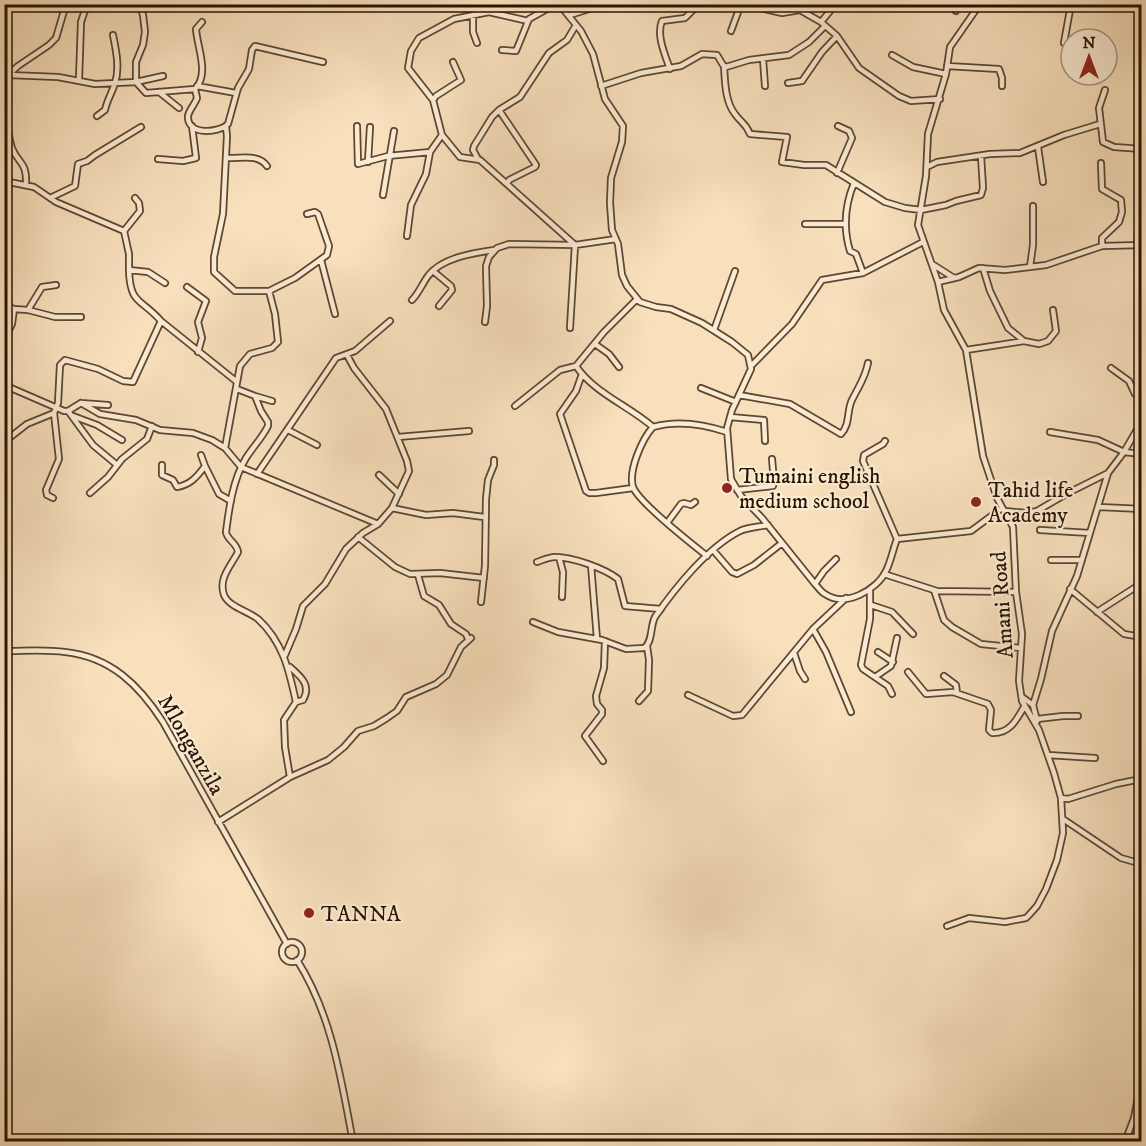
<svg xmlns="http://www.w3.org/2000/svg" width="1146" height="1146" font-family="'IM FELL DW Pica',serif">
<rect width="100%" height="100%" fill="#f8e0bd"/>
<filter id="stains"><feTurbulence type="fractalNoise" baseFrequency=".00333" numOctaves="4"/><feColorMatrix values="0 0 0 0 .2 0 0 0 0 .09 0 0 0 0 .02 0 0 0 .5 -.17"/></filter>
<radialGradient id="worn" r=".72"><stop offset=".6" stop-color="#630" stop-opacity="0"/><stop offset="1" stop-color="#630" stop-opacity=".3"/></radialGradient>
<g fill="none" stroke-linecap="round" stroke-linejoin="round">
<defs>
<path id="minor" d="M139,4L143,15L145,32L143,45L136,62V82L163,76
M559,4L581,31L593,54L605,99L623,126L622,142L611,178L610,203L612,230L618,244L622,275L627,286L640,302L656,307L671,309L702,323L732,342L748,355L751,369L732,410L727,428L731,479L741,496L762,518L815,584C818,587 821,592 825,594C845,608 877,590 886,571C891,561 893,549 897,539L971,531L1002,508
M743,4L782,13L800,10
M797,4L800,10L821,22L837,36L859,68L899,96L911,101L940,99
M956,11L959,4
M473,15V32L477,43
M570,15L592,8H622
M821,22L836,4
M731,31L741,4
M1071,45L1064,43L1071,4
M502,50L516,51L529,19L556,4
M892,55L913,67L946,74
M763,59L765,86
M453,62L461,80L436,96L433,100L442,135L460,157L480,160L575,245L570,328
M724,66C725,81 725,102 735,114C741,123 745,122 750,134L787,137L782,162L804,165H826L885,202L905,208L921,210L946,205L956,201L981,195L983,188L981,156
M947,66L999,69L1002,78V86
M670,69C665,55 656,35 662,21L685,18L696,7L727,4
M8,75L58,77L95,84L136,82L146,93L195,89C210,74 197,47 196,29L202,22
M79,79L81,22L85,10L95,4
M4,82L8,75L18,66L49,45L56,38L66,4
M788,83L802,81L822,52L837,36
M197,86L236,93
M601,86L641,73L681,66L702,54L717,55L723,65L726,67L749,60L789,55L809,42L825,26
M195,89L197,98C195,104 189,110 188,116C187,136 219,133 228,124L238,88L249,69L252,50L255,46L323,62
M1105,90L1099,108L1103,142L1114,147L1142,149
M159,92L179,108
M433,100L408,68L411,51L419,38L454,19L489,12L528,21
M499,110L536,165L535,167L509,180L507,184
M4,113C8,124 8,137 12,148C18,164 27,161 26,184
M97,116L105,110C107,100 112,93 115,83C120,68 116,50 113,35
M357,126L358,164L388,156L430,152
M226,127L227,136L223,214L214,257V272L235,291H269
M1038,147L1043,182
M226,158C240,159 258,153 267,166
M158,159L183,161L196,158L192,126
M478,159L473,150L474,146L492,117L499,110L520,97L549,53L567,40L576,25
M368,162L370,127
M1101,163L1102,189L1121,200L1122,212L1119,222L1102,238V246
M927,167L937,162L990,154L1020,153L1064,135L1100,124
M837,173L852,138L849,131L838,126
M4,181L34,187L56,202L124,231L129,254V270L148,272L165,283
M854,183C845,205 843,228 850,251L856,254L863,273
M383,195L394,131
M50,198L75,186L78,164L87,161L95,155L141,127
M805,224H845
M124,231L140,211L139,203L135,198
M407,236L411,205L426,174L430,152L442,135
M321,260L335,314
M932,264L954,278
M1030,267L1046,265L1102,246L1142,245
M983,268L990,291L1008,328L1024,341
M433,271L451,286L452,290L439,306
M938,282L959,277L979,268L1005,270L1030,267L1033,245V206
M187,287L206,301L198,322L202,338L198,352
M412,300C419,293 422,284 428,276C441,258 473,253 494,250
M4,304L14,309L12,324L4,340
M14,309L28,310L42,287L56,285
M28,310L55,317H81
M161,321L237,382
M485,322L487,306L486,266L489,257L497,248L509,244L575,245L616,239
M714,330L735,271
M595,344L609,354L619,367
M966,350L1024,341L1039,344L1048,341L1056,331L1053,310
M752,365L792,324L822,280L863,273L923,242
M576,366C594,393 629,406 653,427
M1111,368L1129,381L1135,394L1142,396
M582,374L576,391L560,414L586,491L589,493H596L633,488
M4,385L64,411H68L81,403L108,405
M701,388L736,402
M237,389L255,396L261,411L268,422V426C262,438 253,447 246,458C233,479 229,508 226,532C227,540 237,543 238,552C231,566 218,578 224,595C229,607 248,611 258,619C283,642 289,670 296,702L284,720L285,747L290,777L328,760L344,747L358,731L374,726L387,718L397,711L406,697L436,684L447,675L461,647L471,638
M739,395L790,404L841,434C851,424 846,409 853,398C860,384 865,378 868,363
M255,396L272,401
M81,403L100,414L136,420L160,430L193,433L212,440L225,448L241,467L378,524
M515,406L560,370L576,366L604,332L636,300
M68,411L93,445L117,465
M73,416L97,425L122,440
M730,417L764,420L765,441
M288,430L317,445
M1050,432L1098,440L1124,452L1142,454
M398,437L469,431
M885,441L883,444L864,455L863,461L897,539
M4,442L27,424L54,413
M225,448L240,366L250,354L272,348L278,342L275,314L269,291L295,278L327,255L329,246L318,214L315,212L307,214
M162,465V475L173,480L177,487C190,485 197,477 205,466L201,455
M205,466L219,494L231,501
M257,474L336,358L355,351L390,321
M379,475L399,494
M737,490L773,486L774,481L772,459
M90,493L108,477L122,459L147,439L152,426
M53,498L47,495L46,490L59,459L54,413L58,403L60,365L65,360L98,369L123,381L133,382L161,321C141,298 130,305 129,270
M1099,507L1142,509
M392,508L426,515L453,513L484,517
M1005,511L1027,513L1037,511L1066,494L1108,473
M667,523L681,504L684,503L691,505L695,502
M1040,530L1090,533
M358,537L395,567L410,574L440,573L484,578
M713,550L732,572L737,574L754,565L782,543
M707,556C692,544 639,503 633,487C628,471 642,439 653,427C678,420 703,424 727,432
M559,557L563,572L562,597
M1051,560H1082
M537,562C543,560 549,557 555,557C572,557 604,568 618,579L625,606L661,609
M591,565L597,639
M884,574L937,591L1016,592
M418,575L424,596L439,605L451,624L466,634L468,639
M815,584L824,571L836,559
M1070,589L1124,634L1142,637
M934,590L944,620L952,627L981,644L1021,648
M870,591V619L861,665L863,669L888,686L892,694
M481,602L485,566L486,499L488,480L494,465V460
M871,605L892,612L913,634
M1097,612L1142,583
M533,622L558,632L602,640L626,649L644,648C653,642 650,626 655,617C675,588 708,547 740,531C749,527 759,527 768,525
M813,629L826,652L851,712
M4,651C24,651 45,649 65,652C111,657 139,685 163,722L287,944
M878,652L893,662
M794,653L800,671L805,679
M285,655L296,629L303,606L325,584L346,549L363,533L378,524L392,508L409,471L407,461L386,409L354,368L347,355
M290,667C300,676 312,685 303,700L296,702
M908,672L926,694L953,692L988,704L991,710L989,730L992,733C1009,734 1016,721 1024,707
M944,676L956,685L957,693
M875,677L891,666L897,638
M688,695L733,716L742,715L813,629L846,598
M1022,697L1033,705L1037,721
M639,701L648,691L649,660L647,646
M1033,705L1041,679L1052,631L1077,576L1108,473L1124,452L1142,421
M1037,719L1063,716H1078
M1048,755L1095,758
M603,761L585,736L602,714V710L597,704L596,696L604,668L605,641
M1061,798L1068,799L1116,784L1136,780L1142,782
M1063,819L1121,858L1142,864
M218,822L290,777
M947,926L969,918L1005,922L1026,918L1029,915L1037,906L1046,889L1057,860L1063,833L1061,798L1054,773L1039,730L1022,701L1019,681L1022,634L1016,592L1013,527L997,498L983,456L966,350L944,310L938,282L918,225L926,176L928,134L946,74L950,47L980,4
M282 952a10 10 0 1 1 20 0a10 10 0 1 1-20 0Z
M297,960C332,1015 341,1079 353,1142
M1125,1142L1134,1118L1142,1076"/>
</defs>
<!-- minor casing -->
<use href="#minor" stroke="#5e462f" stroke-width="8"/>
<!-- minor -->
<use href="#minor" stroke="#faebd4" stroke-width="4.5"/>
</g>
<!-- markers -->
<g fill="#8f2418" stroke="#faebd4" stroke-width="2">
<circle cx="727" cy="488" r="6"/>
<circle cx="976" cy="502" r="6"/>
<circle cx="309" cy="913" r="6"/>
</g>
<g text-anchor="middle" stroke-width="4.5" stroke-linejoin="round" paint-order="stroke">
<!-- poi labels -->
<g font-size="22" fill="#2a1300" stroke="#faebd4" text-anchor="start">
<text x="739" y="483">Tumaini english<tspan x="739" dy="25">medium school</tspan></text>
<text x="988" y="497">Tahid life<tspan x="988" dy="25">Academy</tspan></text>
<text x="321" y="921">TANNA</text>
</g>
<!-- street labels -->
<g font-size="22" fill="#2a1300" stroke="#faebd4">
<text transform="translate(1001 605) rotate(-94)" y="8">Amani Road</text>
<text transform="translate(192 744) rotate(60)" y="8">Mlonganzila</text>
</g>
</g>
<!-- margin -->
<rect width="1146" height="1146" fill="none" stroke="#f8e0bd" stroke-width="24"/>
<rect x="6" y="6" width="1134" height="1134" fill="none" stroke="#2a1300" stroke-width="3"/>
<rect x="12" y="12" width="1122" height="1122" fill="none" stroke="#2a1300" stroke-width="1.5"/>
<!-- north arrow -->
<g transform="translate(1089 57)"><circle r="28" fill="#faebd4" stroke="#a7957f" stroke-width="1.5"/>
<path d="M0-4.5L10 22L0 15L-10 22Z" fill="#8f2418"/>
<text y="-9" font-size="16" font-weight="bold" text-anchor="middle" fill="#2a1300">N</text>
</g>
<rect width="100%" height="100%" filter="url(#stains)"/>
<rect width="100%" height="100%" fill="url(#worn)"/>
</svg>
